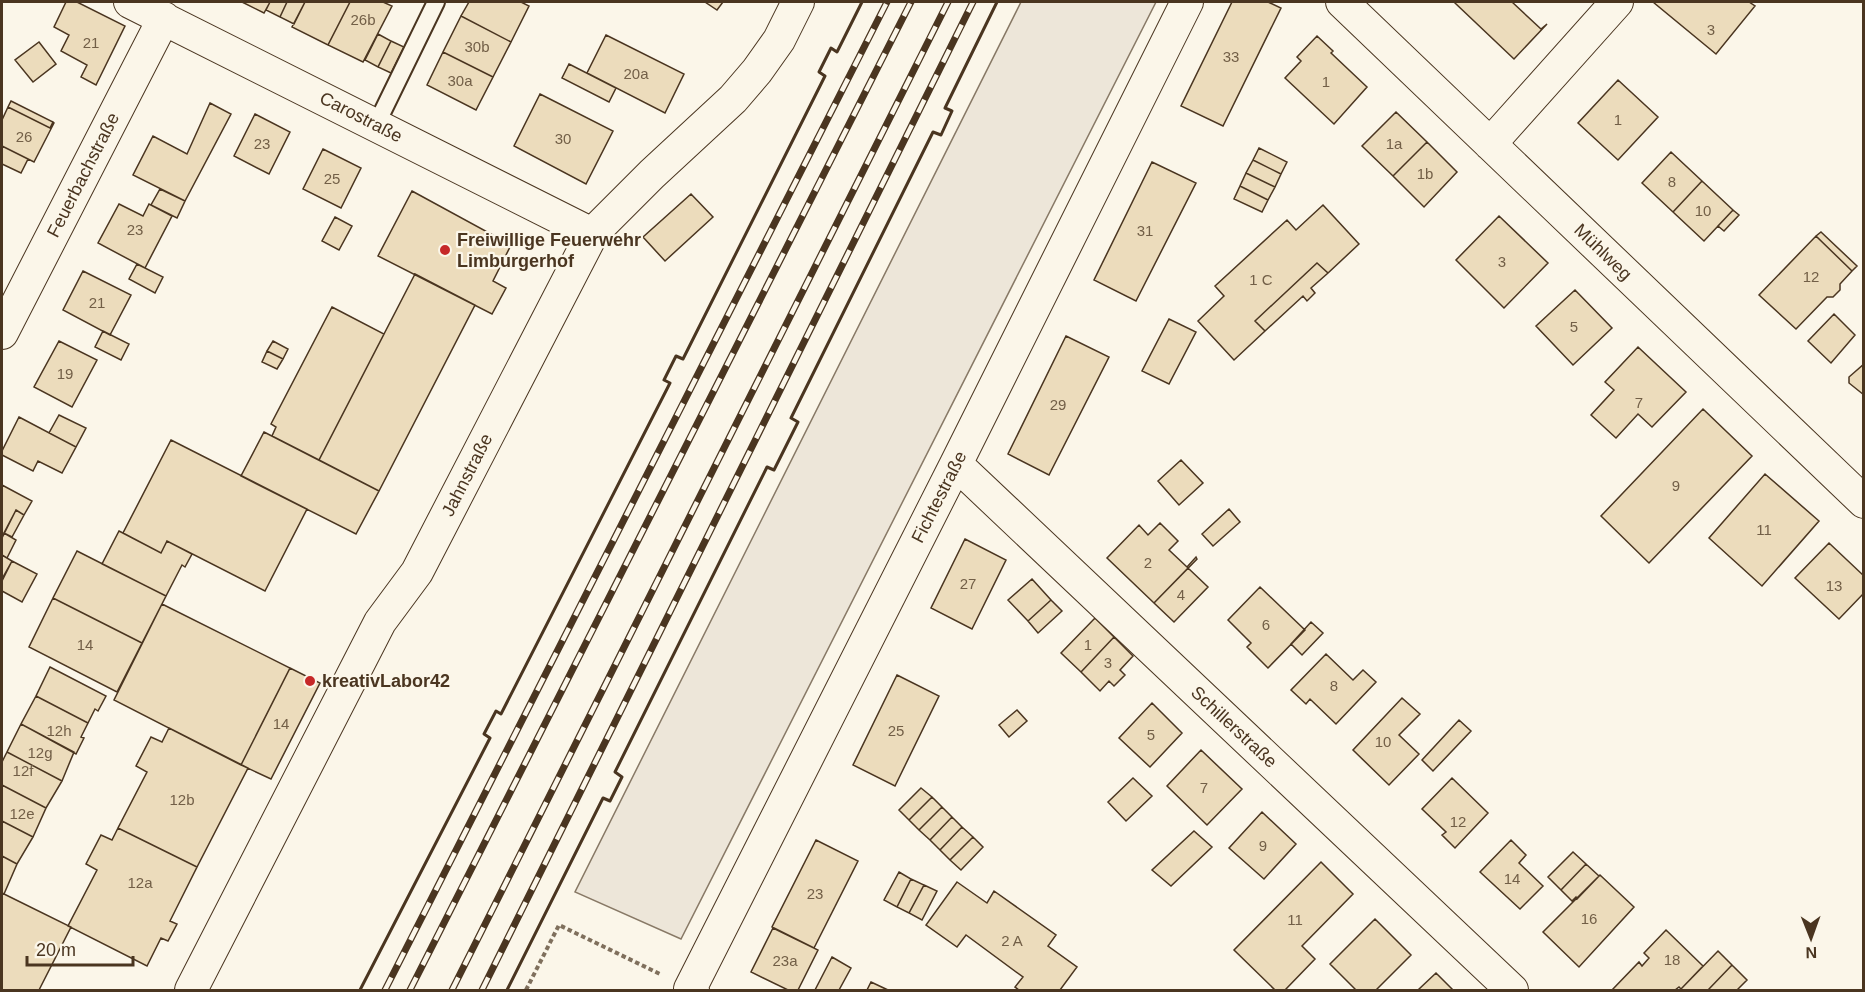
<svg xmlns="http://www.w3.org/2000/svg" width="1865" height="992" font-family="Helvetica,sans-serif">
<rect width="100%" height="100%" fill="#fbf6e9"/>
<!-- green -->
<path fill="#ede6d9" stroke="#887966" stroke-width="1.5" d="M1021,2H1156L681,939L575,892Z"/>
<!-- building -->
<path fill="#ecdcbc" stroke="#4a3520" stroke-width="1.5" d="M66,2H77L125,26L96,85L81,77L87,65L61,51L69,35L54,27Z
M242,2H270L264,13Z
M270,2H287L280,17L266,10Z
M287,2H305L294,24L280,17Z
M305,2H350L328,45L292,27Z
M350,2H383L392,6L363,62L328,45Z
M469,2H521L529,6L511,42L461,16Z
M705,2H723L717,10Z
M1232,2H1268L1281,8L1223,126L1181,106Z
M1456,2H1512L1541,29L1547,24L1514,59L1455,3Z
M1653,2H1749L1755,6L1716,54Z
M461,16L511,42L493,77L443,52Z
M378,34L391,41L378,67L365,60Z
M606,35L684,74L665,113L587,73Z
M1317,36L1333,51L1331,53L1367,87L1334,124L1285,78L1301,61L1297,57Z
M391,41L404,47L391,73L378,67Z
M39,42L56,64L33,82L15,60Z
M443,52L493,77L476,110L427,85Z
M569,64L616,88L609,102L562,78Z
M1618,80L1658,117L1618,160L1578,123Z
M540,94L613,131L586,184L514,146Z
M11,101L53,122L50,128L8,107Z
M210,103L231,114L185,201L133,175L153,136L187,154Z
M8,107L50,128L53,122L54,123L34,162L2,146V120Z
M1396,112L1427,142L1393,176L1362,146Z
M255,114L290,132L269,174L234,156Z
M1427,142L1457,172L1424,207L1393,176Z
M2,146L28,159L21,173L2,164Z
M1259,148L1287,162L1281,174L1253,160Z
M323,149L361,168L341,208L303,189Z
M1671,152L1702,181L1673,212L1642,183Z
M1253,160L1281,174L1275,187L1246,173Z
M1152,162L1196,183L1136,301L1094,280Z
M1246,173L1275,187L1268,200L1240,186Z
M1702,181L1733,210L1704,241L1673,212Z
M1240,186L1268,200L1262,212L1234,199Z
M160,189L185,201L177,218L151,205Z
M412,191L511,245L493,281L506,288L492,314L378,256Z
M691,194L713,217L665,261L643,237Z
M119,204L143,216L149,204L172,216L145,268L98,243Z
M1323,205L1359,244L1328,273L1317,263L1255,321L1265,331L1234,360L1198,321L1224,296L1215,286L1287,220L1296,230Z
M1733,210L1739,215L1724,231L1718,226Z
M1499,216L1548,263L1504,308L1456,260Z
M335,217L352,226L339,250L322,241Z
M1821,232L1857,266L1852,271L1816,236Z
M1816,236L1852,271L1840,284V290L1833,297H1827L1796,329L1759,295Z
M1317,263L1328,273L1311,288L1315,293L1307,301L1303,296L1265,331L1255,321Z
M137,264L163,277L155,293L129,279Z
M83,271L131,295L110,335L63,310Z
M415,274L475,305L379,491L319,460Z
M1575,290L1612,328L1573,365L1536,326Z
M332,307L384,334L319,460L272,436L276,427L271,424Z
M1834,314L1855,335L1831,363L1808,341Z
M1169,319L1196,332L1169,384L1142,371Z
M103,331L129,344L121,360L95,347Z
M1066,336L1109,357L1049,475L1008,454Z
M59,341L97,360L72,407L34,387Z
M273,341L288,349L283,359L267,351Z
M1638,347L1686,392L1652,427L1638,414L1616,438L1591,415L1614,390L1605,382Z
M267,351L283,359L277,369L262,362Z
M1864,364V395L1849,383V377Z
M1703,409L1752,456L1649,563L1601,516Z
M59,415L86,428L76,447L49,433Z
M19,417L76,447L62,473L38,461L33,471L2,455V451Z
M264,432L379,491L356,534L241,476Z
M171,440L307,509L265,591L167,541L161,553L123,533Z
M1181,460L1203,483L1179,505L1158,481Z
M1765,474L1819,521L1762,586L1709,538Z
M2,485L32,501L24,515L16,510L2,538Z
M1229,509L1240,522L1213,546L1202,534Z
M16,510L24,515L12,537L4,533Z
M1160,523L1178,541L1169,550L1187,567L1196,557L1197,559L1154,603L1107,558L1139,525L1148,535Z
M119,531L161,553L167,541L192,554L185,567L182,565L166,596L102,564Z
M4,533L16,540L7,558L2,555V538Z
M965,539L1006,560L972,629L931,608Z
M1829,543L1864,576V593L1839,619L1795,578Z
M77,551L166,596L142,643L53,598Z
M2,555L12,561L3,577L2,576Z
M12,561L37,574L22,602L2,591V581Z
M1188,568L1208,587L1174,622L1154,603Z
M1032,579L1051,600L1028,621L1008,600Z
M1260,587L1305,630L1268,668L1247,647L1251,643L1228,620Z
M53,598L142,643L117,692L29,647Z
M1051,600L1062,611L1038,633L1028,621Z
M162,604L290,668L241,765L114,700Z
M1095,618L1114,637L1081,672L1061,653Z
M1311,622L1323,633L1302,655L1291,644Z
M1114,637L1133,656L1120,670L1125,675L1114,686L1109,681L1100,691L1081,672Z
M1326,654L1353,680L1363,670L1376,682L1336,724L1310,699L1306,704L1291,690Z
M50,667L106,696L98,711L95,709L88,723L36,696Z
M290,668L320,683L271,779L241,765Z
M897,675L939,696L895,786L853,765Z
M36,696L88,723L81,737L84,738L76,754L21,724Z
M1402,698L1420,714L1399,735L1419,754L1389,785L1353,750Z
M1152,703L1182,733L1150,767L1119,738Z
M1017,710L1027,721L1009,737L999,725Z
M1459,720L1471,731L1433,771L1422,760Z
M21,724L74,752L62,781L7,752Z
M169,728L248,768L197,867L118,828L147,772L136,766L151,737L162,742Z
M1201,750L1242,789L1207,825L1167,786Z
M7,752L62,781L46,808L2,785V762Z
M1133,778L1152,796L1126,821L1108,802Z
M1452,778L1488,813L1455,848L1442,835L1446,832L1422,809Z
M2,785L46,808L33,837L2,821Z
M921,788L932,797L909,820L899,810Z
M932,797L942,807L919,830L909,820Z
M942,807L952,817L930,840L919,830Z
M1262,812L1296,844L1264,879L1229,848Z
M952,817L962,827L940,850L930,840Z
M2,821L33,837L17,864L2,856Z
M962,827L973,837L950,860L940,850Z
M118,828L197,867L170,921L177,924L168,941L161,938L147,966L68,926L97,870L86,864L101,835L112,840Z
M1194,831L1212,847L1171,886L1152,870Z
M973,837L983,847L961,870L950,860Z
M816,840L858,861L814,948L772,927Z
M1511,840L1526,855L1519,863L1543,886L1520,909L1480,872Z
M1573,852L1586,864L1561,890L1548,877Z
M2,856L17,864L4,894L2,893Z
M1321,862L1353,894L1302,946L1315,959L1285,990H1275L1234,950Z
M1586,864L1599,876L1577,899L1576,897L1572,901L1561,890Z
M899,872L911,879L897,907L884,900Z
M1600,875L1634,907L1579,967L1543,932Z
M911,879L924,885L909,913L897,907Z
M957,882L987,903L994,891L1056,935L1048,946L1077,967L1060,990H1019L1015,987L1023,977L966,935L957,947L926,925Z
M924,885L937,891L922,920L909,913Z
M2,893L71,927L39,990H2Z
M1375,919L1411,955L1376,990H1356L1330,964Z
M773,928L818,950L798,990H788L751,972Z
M1666,930L1703,966L1681,989L1679,987L1675,990H1612L1639,962L1642,966L1649,958L1644,953Z
M1718,951L1732,965L1708,990H1680Z
M832,957L851,968L839,990H815Z
M1732,965L1747,980L1737,990H1708Z
M1436,973L1453,990H1418Z
M871,982L888,990H867Z"/>
<g fill="none" stroke-linecap="round" stroke-linejoin="round">
<defs>
<path id="service" d="M376,125L436,2"/>
<path id="minor" d="M130,2L592,234
M1342,2L1864,502
M1490,144L1617,2
M2,333L164,18
M956,464L1512,990
M191,990L380,622L417,572L592,234L652,174L733,99L757,71L779,40L798,2
M693,990L690,989L956,464L1187,2"/>
</defs>
<!-- service casing -->
<use href="#service" stroke="#4a3520" stroke-width="20"/>
<!-- minor casing -->
<use href="#minor" stroke="#4a3520" stroke-width="34"/>
<!-- path -->
<path stroke="#7f6f5c" stroke-width="4" stroke-dasharray="4.5 3" stroke-linecap="butt" d="M526,990L559,925L660,974"/>
<!-- service -->
<use href="#service" stroke="#fbf6e9" stroke-width="16"/>
<!-- minor -->
<use href="#minor" stroke="#fbf6e9" stroke-width="32"/>
<defs>
<path id="rail" d="M385,990L887,2
M410,990L911,2
M452,990L948,2
M482,990L973,2"/>
</defs>
<!-- rail casing -->
<use href="#rail" stroke="#4a3520" stroke-width="7"/>
<!-- rail -->
<use href="#rail" stroke="#fbf6e9" stroke-width="4.5" stroke-dasharray="14" stroke-linecap="butt"/>
<!-- wall -->
<path stroke="#4a3520" stroke-width="3" d="M360,990L490,738L484,734L496,711L501,714L670,383L664,380L676,356L683,359L825,76L819,72L831,48L837,52L862,2
M507,990L603,798L610,801L622,777L615,772L767,467L774,470L798,422L791,418L933,132L941,135L952,111L945,108L997,2"/>
</g>
<!-- markers -->
<g fill="#c62828" stroke="#fbf6e9" stroke-width="2">
<circle cx="445" cy="250" r="6"/>
<circle cx="310" cy="681" r="6"/>
</g>
<g text-anchor="middle" stroke-width="4.5" stroke-linejoin="round" paint-order="stroke">
<!-- number labels -->
<g font-size="15" fill="#725f47">
<text x="363" y="25">26b</text>
<text x="1711" y="35">3</text>
<text x="91" y="48">21</text>
<text x="477" y="52">30b</text>
<text x="1231" y="62">33</text>
<text x="636" y="79">20a</text>
<text x="460" y="86">30a</text>
<text x="1326" y="87">1</text>
<text x="1618" y="125">1</text>
<text x="24" y="142">26</text>
<text x="563" y="144">30</text>
<text x="262" y="149">23</text>
<text x="1394" y="149">1a</text>
<text x="1425" y="179">1b</text>
<text x="332" y="184">25</text>
<text x="1672" y="187">8</text>
<text x="1703" y="216">10</text>
<text x="135" y="235">23</text>
<text x="1145" y="236">31</text>
<text x="1502" y="267">3</text>
<text x="1811" y="282">12</text>
<text x="1261" y="285">1 C</text>
<text x="97" y="308">21</text>
<text x="1574" y="332">5</text>
<text x="65" y="379">19</text>
<text x="1639" y="408">7</text>
<text x="1058" y="410">29</text>
<text x="1676" y="491">9</text>
<text x="1764" y="535">11</text>
<text x="1148" y="568">2</text>
<text x="968" y="589">27</text>
<text x="1834" y="591">13</text>
<text x="1181" y="600">4</text>
<text x="1266" y="630">6</text>
<text x="85" y="650">14</text>
<text x="1088" y="650">1</text>
<text x="1108" y="668">3</text>
<text x="1334" y="691">8</text>
<text x="281" y="729">14</text>
<text x="59" y="736">12h</text>
<text x="896" y="736">25</text>
<text x="1151" y="740">5</text>
<text x="1383" y="747">10</text>
<text x="40" y="758">12g</text>
<text x="23" y="776">12f</text>
<text x="1204" y="793">7</text>
<text x="182" y="805">12b</text>
<text x="22" y="819">12e</text>
<text x="1458" y="827">12</text>
<text x="1263" y="851">9</text>
<text x="1512" y="884">14</text>
<text x="140" y="888">12a</text>
<text x="815" y="899">23</text>
<text x="1589" y="924">16</text>
<text x="1295" y="925">11</text>
<text x="1012" y="946">2 A</text>
<text x="1672" y="965">18</text>
<text x="785" y="966">23a</text>
</g>
<!-- street labels -->
<g font-size="18" fill="#4a3520" stroke="#fbf6e9">
<text transform="translate(361 117) rotate(27)" y="6">Carostraße</text>
<text transform="translate(83 175) rotate(-63)" y="6">Feuerbachstraße</text>
<text transform="translate(1603 252) rotate(44)" y="6">Mühlweg</text>
<text transform="translate(467 475) rotate(-63)" y="6">Jahnstraße</text>
<text transform="translate(939 497) rotate(-63)" y="6">Fichtestraße</text>
<text transform="translate(1234 727) rotate(43)" y="6">Schillerstraße</text>
</g>
<!-- poi labels -->
<g font-size="18" font-weight="bold" fill="#4a3520" stroke="#fbf6e9" text-anchor="start">
<text x="457" y="246">Freiwillige Feuerwehr<tspan x="457" dy="21">Limburgerhof</tspan></text>
<text x="322" y="687">kreativLabor42</text>
</g>
</g>
<!-- border -->
<rect width="1865" height="992" fill="none" stroke="#4a3520" stroke-width="6"/>
<!-- north arrow -->
<g transform="translate(1811 938) rotate(179)" stroke="#fbf6e9" stroke-width="4.5" paint-order="stroke">
<path d="M0-4.5L10 22L0 15L-10 22Z" fill="#4a3520"/>
<text y="-9" font-size="16" font-weight="bold" text-anchor="middle" fill="#4a3520">N</text>
</g>
<!-- scale -->
<path d="M27 956v9h106v-9" fill="none" stroke="#4a3520" stroke-width="3"/>
<text x="36" y="956" font-size="18" fill="#4a3520" stroke="#fbf6e9" stroke-width="4.5" paint-order="stroke">20 m</text>
</svg>
